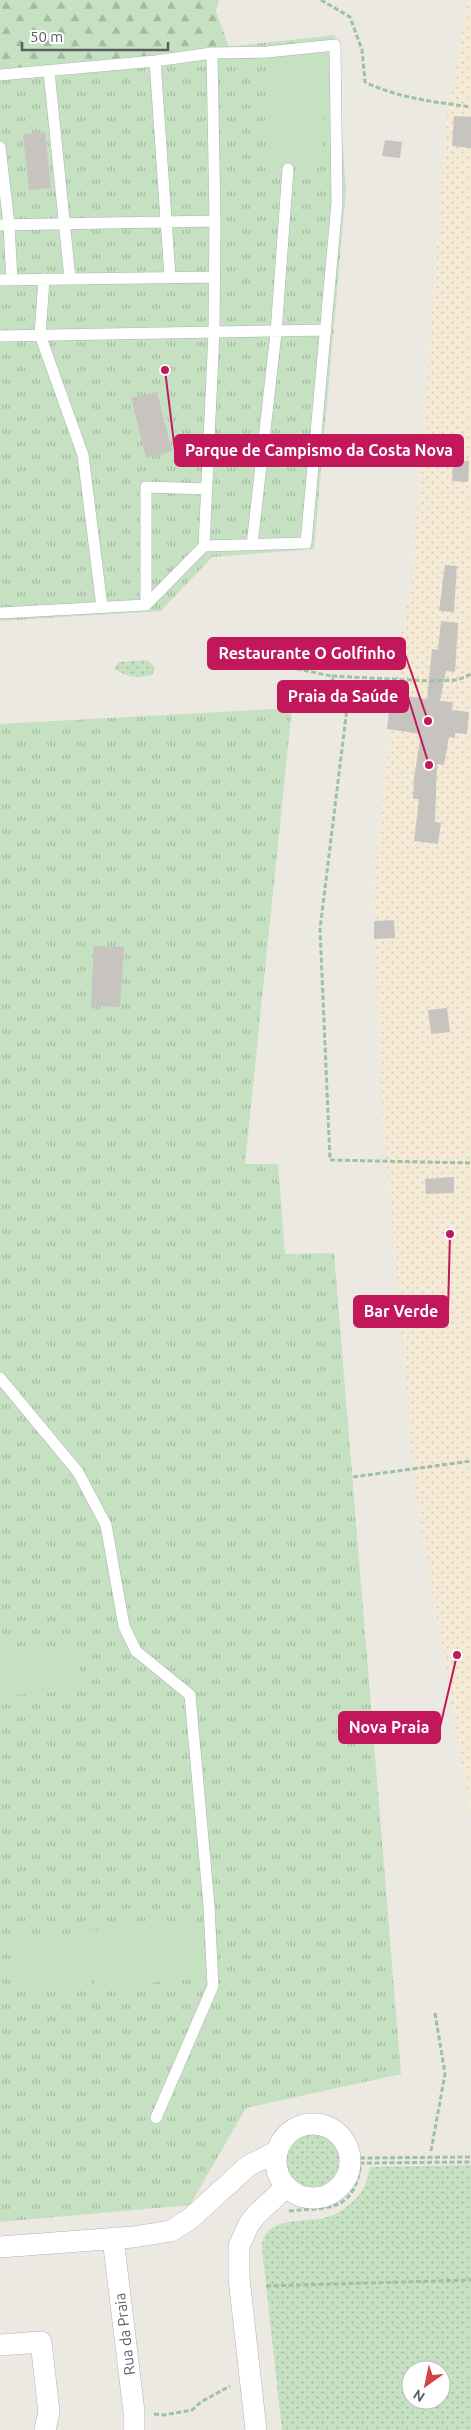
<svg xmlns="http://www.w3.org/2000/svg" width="471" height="2430" font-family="Ubuntu,sans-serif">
<defs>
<pattern id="grass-dots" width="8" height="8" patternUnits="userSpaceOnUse" patternTransform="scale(1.25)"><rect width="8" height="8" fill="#c5e1c2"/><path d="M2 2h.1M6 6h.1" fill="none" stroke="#a3baa1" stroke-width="1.8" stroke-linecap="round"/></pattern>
<pattern id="forest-firs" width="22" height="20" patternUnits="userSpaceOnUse" patternTransform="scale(1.25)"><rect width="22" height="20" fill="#c5e1c2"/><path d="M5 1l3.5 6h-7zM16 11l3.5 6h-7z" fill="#a3baa1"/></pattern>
<pattern id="sand-dots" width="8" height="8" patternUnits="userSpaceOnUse" patternTransform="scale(1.25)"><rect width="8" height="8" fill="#f5ead5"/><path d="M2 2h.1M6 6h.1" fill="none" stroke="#d4cbb9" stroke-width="1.8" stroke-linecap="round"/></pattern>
<pattern id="park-tufts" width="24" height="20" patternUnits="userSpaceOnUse" patternTransform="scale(1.25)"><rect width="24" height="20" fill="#c5e1c2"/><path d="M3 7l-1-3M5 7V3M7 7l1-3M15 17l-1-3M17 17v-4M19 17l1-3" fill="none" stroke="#a3baa1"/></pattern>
</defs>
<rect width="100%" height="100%" fill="#ece9e3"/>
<!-- grass -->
<path fill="url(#grass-dots)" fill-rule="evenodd" d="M147,660L155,667L152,675C136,679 128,677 114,669L119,662Z
M284 2160a29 29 0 1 1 58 0a29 29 0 1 1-58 0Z
M471,2165V2430H282L262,2248C263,2214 306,2224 328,2217C340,2213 351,2205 359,2195C366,2187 368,2176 370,2167ZM411,2370H441V2400H411Z"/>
<!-- forest -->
<path fill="url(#forest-firs)" d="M0,0H219L216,11L229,47L0,72Z"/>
<!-- sand -->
<path fill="url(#sand-dots)" d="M468,0H471V1816L416,1495L383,1120L373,893L400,638L412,581L446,125Z"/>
<!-- park -->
<path fill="url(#park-tufts)" d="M335,35L346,191L314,549L212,557L161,611L0,621V72Z
M292,708L245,1164H278L285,1254L334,1253L401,2074L246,2108L190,2205L0,2222V724Z"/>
<!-- pitch -->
<path fill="#c5e1c2" d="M267,52L328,53L322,164L268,162Z
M78,1645L82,1690L0,1696V1652Z
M202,1922L207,1978L95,1987L90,1931Z
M84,1933L89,1983L16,1990L11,1941Z"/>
<!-- building -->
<path fill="#c7c4c0" d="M454,116L471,117V148L452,146Z
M45,132L51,188L29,190L23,134Z
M385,140L402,142L400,158L382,156Z
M157,392L172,451L146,458L131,398Z
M453,460L469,461L468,482L452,481Z
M445,565L457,566L454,612L439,611Z
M441,621L458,623L455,672L446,671L440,701L453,702L452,710L469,712L467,734L455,733V738L449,737L444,765L437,764L435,822L441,823L438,844L414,841L419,799H413L414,778L421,734L387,729L391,694L427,699L432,649L438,650Z
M394,920L395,938L374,939V921Z
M94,946L124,947L120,1007L91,1006Z
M447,1008L450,1032L431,1034L428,1010Z
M454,1177V1193L426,1194L425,1179Z"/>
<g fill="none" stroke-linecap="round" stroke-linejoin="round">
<defs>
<path id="lane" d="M155,61L170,277
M49,71L70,279
M0,75L155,61L212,53L267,52L335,45L337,203L306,543L204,546L146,605L0,613
M0,147L9,225L12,280
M0,225L215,221
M44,279L40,335L83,455L102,607
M0,280L214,277
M0,336L326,330
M208,451L313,462
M252,545L276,333L288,169
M204,546L214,332L215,221L212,53
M146,605V487L207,489
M0,1378L78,1472L106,1525L124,1626L136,1651L190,1695L209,1906L213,1986L156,2118"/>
<path id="street" d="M276 2161a37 37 0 1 1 74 0a37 37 0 1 1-74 0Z
M113,2238L134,2412V2430
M0,2247L133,2237L171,2231L190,2219L248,2166L276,2152
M0,2345L41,2342L49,2412L45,2430
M256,2430L239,2278V2246L249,2224L256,2215L286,2187"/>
</defs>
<!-- lane casing -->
<use href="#lane" stroke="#b0b4b7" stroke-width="12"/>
<!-- street casing -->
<use href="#street" stroke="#b0b4b7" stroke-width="22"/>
<!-- path -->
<path stroke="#9cc1a3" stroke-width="3" stroke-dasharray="5 2.5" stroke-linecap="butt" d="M321,0L350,17L362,50L365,82C398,98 435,102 471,107
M244,668H293L331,676L347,708L320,929L330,1160L471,1163
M332,676L430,681L458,680L471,674
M353,1477L471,1461
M431,2151L445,2074L435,2013
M360,2158L471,2157
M289,2211C328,2207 354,2214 361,2163L471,2162
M266,2286L471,2280
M154,2414L164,2415L192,2410L201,2402L230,2386"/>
<!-- lane -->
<use href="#lane" stroke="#fff" stroke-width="11"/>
<!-- street -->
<use href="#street" stroke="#fff" stroke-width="21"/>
</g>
<g text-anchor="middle" stroke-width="5" stroke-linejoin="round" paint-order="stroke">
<!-- street labels -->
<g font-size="15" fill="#5b5f62" stroke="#fff">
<text transform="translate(125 2334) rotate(-97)" y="5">Rua da Praia</text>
</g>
</g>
<!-- callouts -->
<path fill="none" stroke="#c2185b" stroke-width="2" d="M165 370L175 451M428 721L405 654M429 765L408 697M450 1234L448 1311M457 1655L440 1727"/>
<g fill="#c2185b" stroke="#fff" stroke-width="2">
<circle cx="165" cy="370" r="5"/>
<circle cx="428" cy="721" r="5"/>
<circle cx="429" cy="765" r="5"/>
<circle cx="450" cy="1234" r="5"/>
<circle cx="457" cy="1655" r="5"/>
</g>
<g fill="#c2185b" stroke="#c2185b" stroke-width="2">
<rect x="175" y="435" width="288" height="31" rx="5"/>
<rect x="208" y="638" width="197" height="31" rx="5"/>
<rect x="278" y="681" width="130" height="31" rx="5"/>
<rect x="354" y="1296" width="94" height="31" rx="5"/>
<rect x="339" y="1712" width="101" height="31" rx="5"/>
</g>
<g font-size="16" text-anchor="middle" font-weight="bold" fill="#fff">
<text x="319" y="456">Parque de Campismo da Costa Nova</text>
<text x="307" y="659">Restaurante O Golfinho</text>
<text x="343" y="702">Praia da Saúde</text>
<text x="401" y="1317">Bar Verde</text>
<text x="389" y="1733">Nova Praia</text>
</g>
<!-- north arrow -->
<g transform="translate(426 2385) rotate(213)"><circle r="24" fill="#ffffff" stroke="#bdbfc0"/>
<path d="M0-4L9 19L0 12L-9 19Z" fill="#d34245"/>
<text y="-8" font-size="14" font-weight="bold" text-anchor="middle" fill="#5b5f62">N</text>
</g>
<!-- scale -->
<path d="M22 42v8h146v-8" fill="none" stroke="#5b5f62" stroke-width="2.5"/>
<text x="30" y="42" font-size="15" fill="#5b5f62" stroke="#ffffff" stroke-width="4" paint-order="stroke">50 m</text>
</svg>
